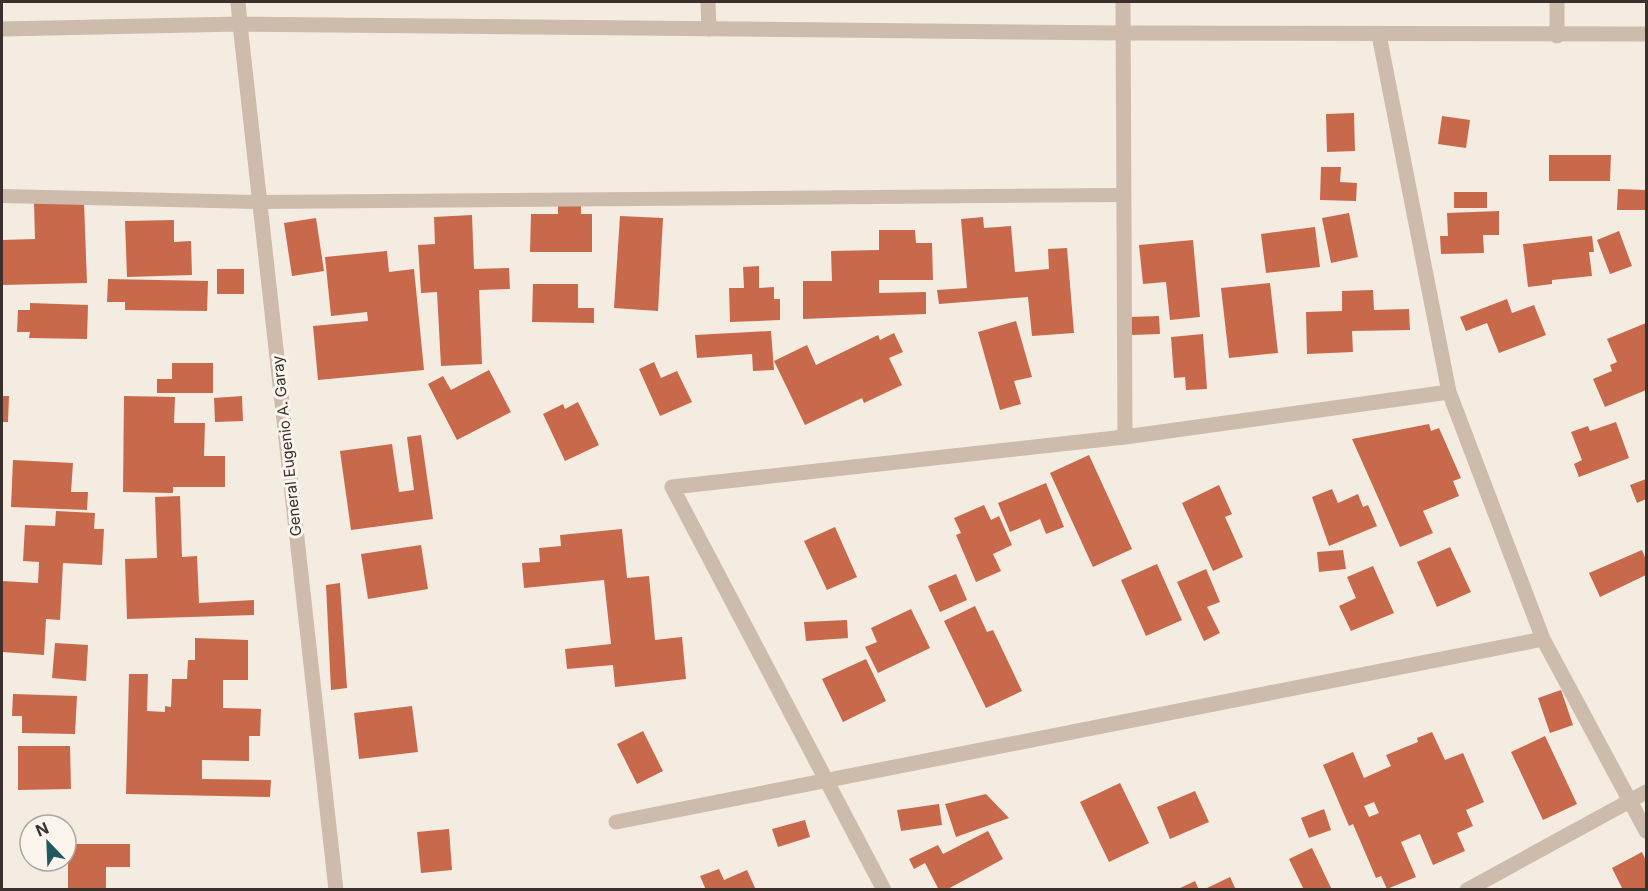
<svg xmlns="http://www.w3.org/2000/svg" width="1648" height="891" font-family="Inter,sans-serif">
<rect width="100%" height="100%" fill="#f4ebe1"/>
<!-- building -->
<path fill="#c8694b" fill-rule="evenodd" d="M1354,113L1355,151L1327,152L1326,114Z
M1442,116L1470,120L1466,148L1438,144Z
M1549,155H1611L1610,181H1549Z
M1321,167H1341L1340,182L1357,183L1356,201L1320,200Z
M1618,189L1646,190L1645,210H1617Z
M1454,192H1487V208H1454Z
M84,202L87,283L2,285V240L35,239L34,203Z
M558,205L581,206V214H592V252H530L531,214H558Z
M1499,211V235H1483L1484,253L1441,254L1440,236H1448L1447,213Z
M1349,213L1358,257L1331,263L1322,218Z
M472,215L474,269L509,268L510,289L479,290L482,364L441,366L437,292L421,293L418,245L435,244L434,217Z
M620,216L663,218L658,311L614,308Z
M983,217L984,228L1011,226L1015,272L1049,269L1048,249L1067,248L1074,333L1032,336L1028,297L939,304L937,290L967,288L961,219Z
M316,218L324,271L292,276L284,223Z
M174,220V242L191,241L192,275L127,277L125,221Z
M1315,227L1320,267L1266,273L1261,234Z
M879,230H915L916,243H932L933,280H879V293L926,292V314L803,319V281H832L831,251L879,250Z
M1619,231L1632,266L1610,274L1597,240Z
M1592,236L1594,252H1589L1592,276L1552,280V284L1528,287L1523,244Z
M1193,240L1200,317L1170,320L1166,282L1143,284L1139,245Z
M387,251L389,272L414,269L424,370L318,380L313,326L368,321L367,312L331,316L325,257Z
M759,266V288L774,287V299H780V320L730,322L729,288H744L743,267Z
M217,269H244V294H217Z
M108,279L208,281L207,311L125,310V302H107Z
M1270,283L1278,353L1229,358L1221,288Z
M533,284H578V308H594V323L532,322Z
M1373,290L1374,310L1409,309L1410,330L1352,331L1353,352L1307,354L1306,312L1342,311V291Z
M1507,299L1512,313L1534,305L1546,335L1499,353L1487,323L1466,331L1460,317Z
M30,303L88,305L87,339L29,338L30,332H17L18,310H30Z
M1159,316L1160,334L1131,335L1130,317Z
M1016,321L1032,377L1014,381L1021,404L1000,410L978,332Z
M1646,323V390L1605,407L1593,379L1612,371L1610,365L1617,362L1607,339Z
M771,331L774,370L753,371L752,354L697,358L695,335Z
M894,333L903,352L889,358L902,385L864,403L862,398L805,425L774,361L807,345L816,365L878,335L880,340Z
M1203,334L1207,389L1186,390L1185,377L1174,378L1171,337Z
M654,362L661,378L677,371L692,402L660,416L639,369Z
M172,363H213V393H157V379H172Z
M489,370L511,412L457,440L428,384L443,376L451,390Z
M2,396H9L8,422H2Z
M124,396L175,397L174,423H205L204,456H225V487H173V493L123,492Z
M242,396L243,421L215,422L214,398Z
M578,402L599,445L565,461L543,414L563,404L565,409Z
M1616,422L1629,458L1579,477L1574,464L1582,460L1571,432L1588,426L1590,431Z
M1429,424L1431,431L1439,428L1461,478L1453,481L1459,496L1423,511L1433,533L1400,547L1352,439Z
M421,435L433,519L351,530L340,451L392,444L399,492L414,490L407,437Z
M1089,455L1132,549L1093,567L1050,473Z
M13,460L73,463L71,492H88L87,510L11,507Z
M1646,479V499L1637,503L1630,485Z
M1046,483L1064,527L1046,534L1040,519L1010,532L998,503Z
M1219,485L1232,514L1225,517L1243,557L1213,571L1182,503Z
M1332,489L1338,503L1358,494L1363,507L1368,505L1377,526L1329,546L1312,497Z
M180,496L182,557L197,556L199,603L254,600V615L127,619L125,559L157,558L155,497Z
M984,505L991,520L999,516L1012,545L993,554L1001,571L976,582L956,535L961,533L954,518Z
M56,511L95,513L94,529H104L102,565L63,563L60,620L46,619L44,655L2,652V581L38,583L39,562L23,561L25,525L55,526Z
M835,527L857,577L827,590L804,541Z
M622,529L627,578L649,576L655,640L682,637L686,679L615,687L613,665L567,669L565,649L611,644L604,580L524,588L522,563L540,562L539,548L561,546L560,535Z
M421,545L428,589L368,599L361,554Z
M1450,547L1471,592L1437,607L1417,562Z
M1343,550L1346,569L1319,572L1317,552Z
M1642,550L1646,560V575L1600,597L1589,573Z
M1157,564L1182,620L1146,636L1121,580Z
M1373,566L1394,613L1351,631L1339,606L1356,598L1347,577Z
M1206,569L1220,602L1207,607L1220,633L1204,641L1177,582Z
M956,574L967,600L940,612L928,586Z
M340,583L347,688L331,690L326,585Z
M975,606L987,632L993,630L1022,691L986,708L944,621Z
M911,609L930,648L878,673L865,647L877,642L871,628Z
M847,620L848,638L806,641L804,622Z
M195,638L248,640V680H223V708L261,709L260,736H249V761L202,760V779L271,780L270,797L126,794L129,674H148L147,711L165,712V706L171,707L172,679H187L188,660H195Z
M55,643L88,645L86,681L52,678Z
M866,659L886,701L843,722L822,679Z
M1561,690L1573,725L1550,733L1538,698Z
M13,694L77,696L75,734L22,733V716H12Z
M412,706L418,752L359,759L354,713Z
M643,731L663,771L637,784L617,744Z
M1432,732L1445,760L1463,753L1484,802L1466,810L1473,826L1457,833L1465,851L1433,865L1420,834L1401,842L1416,877L1387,889L1381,876L1376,878L1353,824L1349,826L1323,765L1353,752L1364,778L1391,766L1386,755L1418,742L1417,738ZM1374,802L1379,813L1369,817L1364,806Z
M1545,736L1577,804L1543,820L1511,752Z
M18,746H70L71,789L18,790Z
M1120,783L1149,843L1109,862L1080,802Z
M1195,791L1209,822L1170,839L1157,807Z
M986,794L1009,818L956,837L945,804Z
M939,804L942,825L901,831L897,810Z
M1324,809L1331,830L1309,838L1301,818Z
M805,820L810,837L778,847L772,829Z
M449,829L452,870L421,873L417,832Z
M988,831L1003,859L946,890H939L925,863L914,869L909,859L938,845L943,854Z
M68,844H130V867H106V890H68Z
M1312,848L1332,890H1304L1289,859Z
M1642,852L1646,861V890H1623L1612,868Z
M719,869L724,880L747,870L756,890H706L700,876Z
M1230,877L1236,890H1203Z
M1195,881L1199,890H1176Z"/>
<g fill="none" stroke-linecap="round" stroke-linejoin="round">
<!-- service -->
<path stroke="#cdbbac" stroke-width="14" d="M2,196L260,202L1123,195"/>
<!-- minor -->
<path stroke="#cdbbac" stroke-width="15" d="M238,2L240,24
M708,2L709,29
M1123,2L1125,437
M1557,2V36
M1379,35L1449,392L1543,639L1646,831
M616,822L1543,639
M884,890L672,487L1125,437L1449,392
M1467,890L1646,792"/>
<!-- tertiary -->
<path stroke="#cdbbac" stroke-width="15" d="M240,24L336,890
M2,29L240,24L1122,33L1646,34"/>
</g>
<g text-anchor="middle" stroke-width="6" stroke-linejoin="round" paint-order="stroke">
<!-- street labels -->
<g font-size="15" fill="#3b302b" stroke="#fbf5ee">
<text transform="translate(287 446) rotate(-96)" y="5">General Eugenio A. Garay</text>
</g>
</g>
<!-- border -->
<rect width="1648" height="891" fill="none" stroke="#3b302b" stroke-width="6"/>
<!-- north arrow -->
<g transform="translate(48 843) rotate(337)"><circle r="28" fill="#fbf5ee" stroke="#aea6a0" stroke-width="1.5"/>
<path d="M0-4.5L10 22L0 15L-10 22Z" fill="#1f5a5e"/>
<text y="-9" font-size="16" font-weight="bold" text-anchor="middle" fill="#3b302b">N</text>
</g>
</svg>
